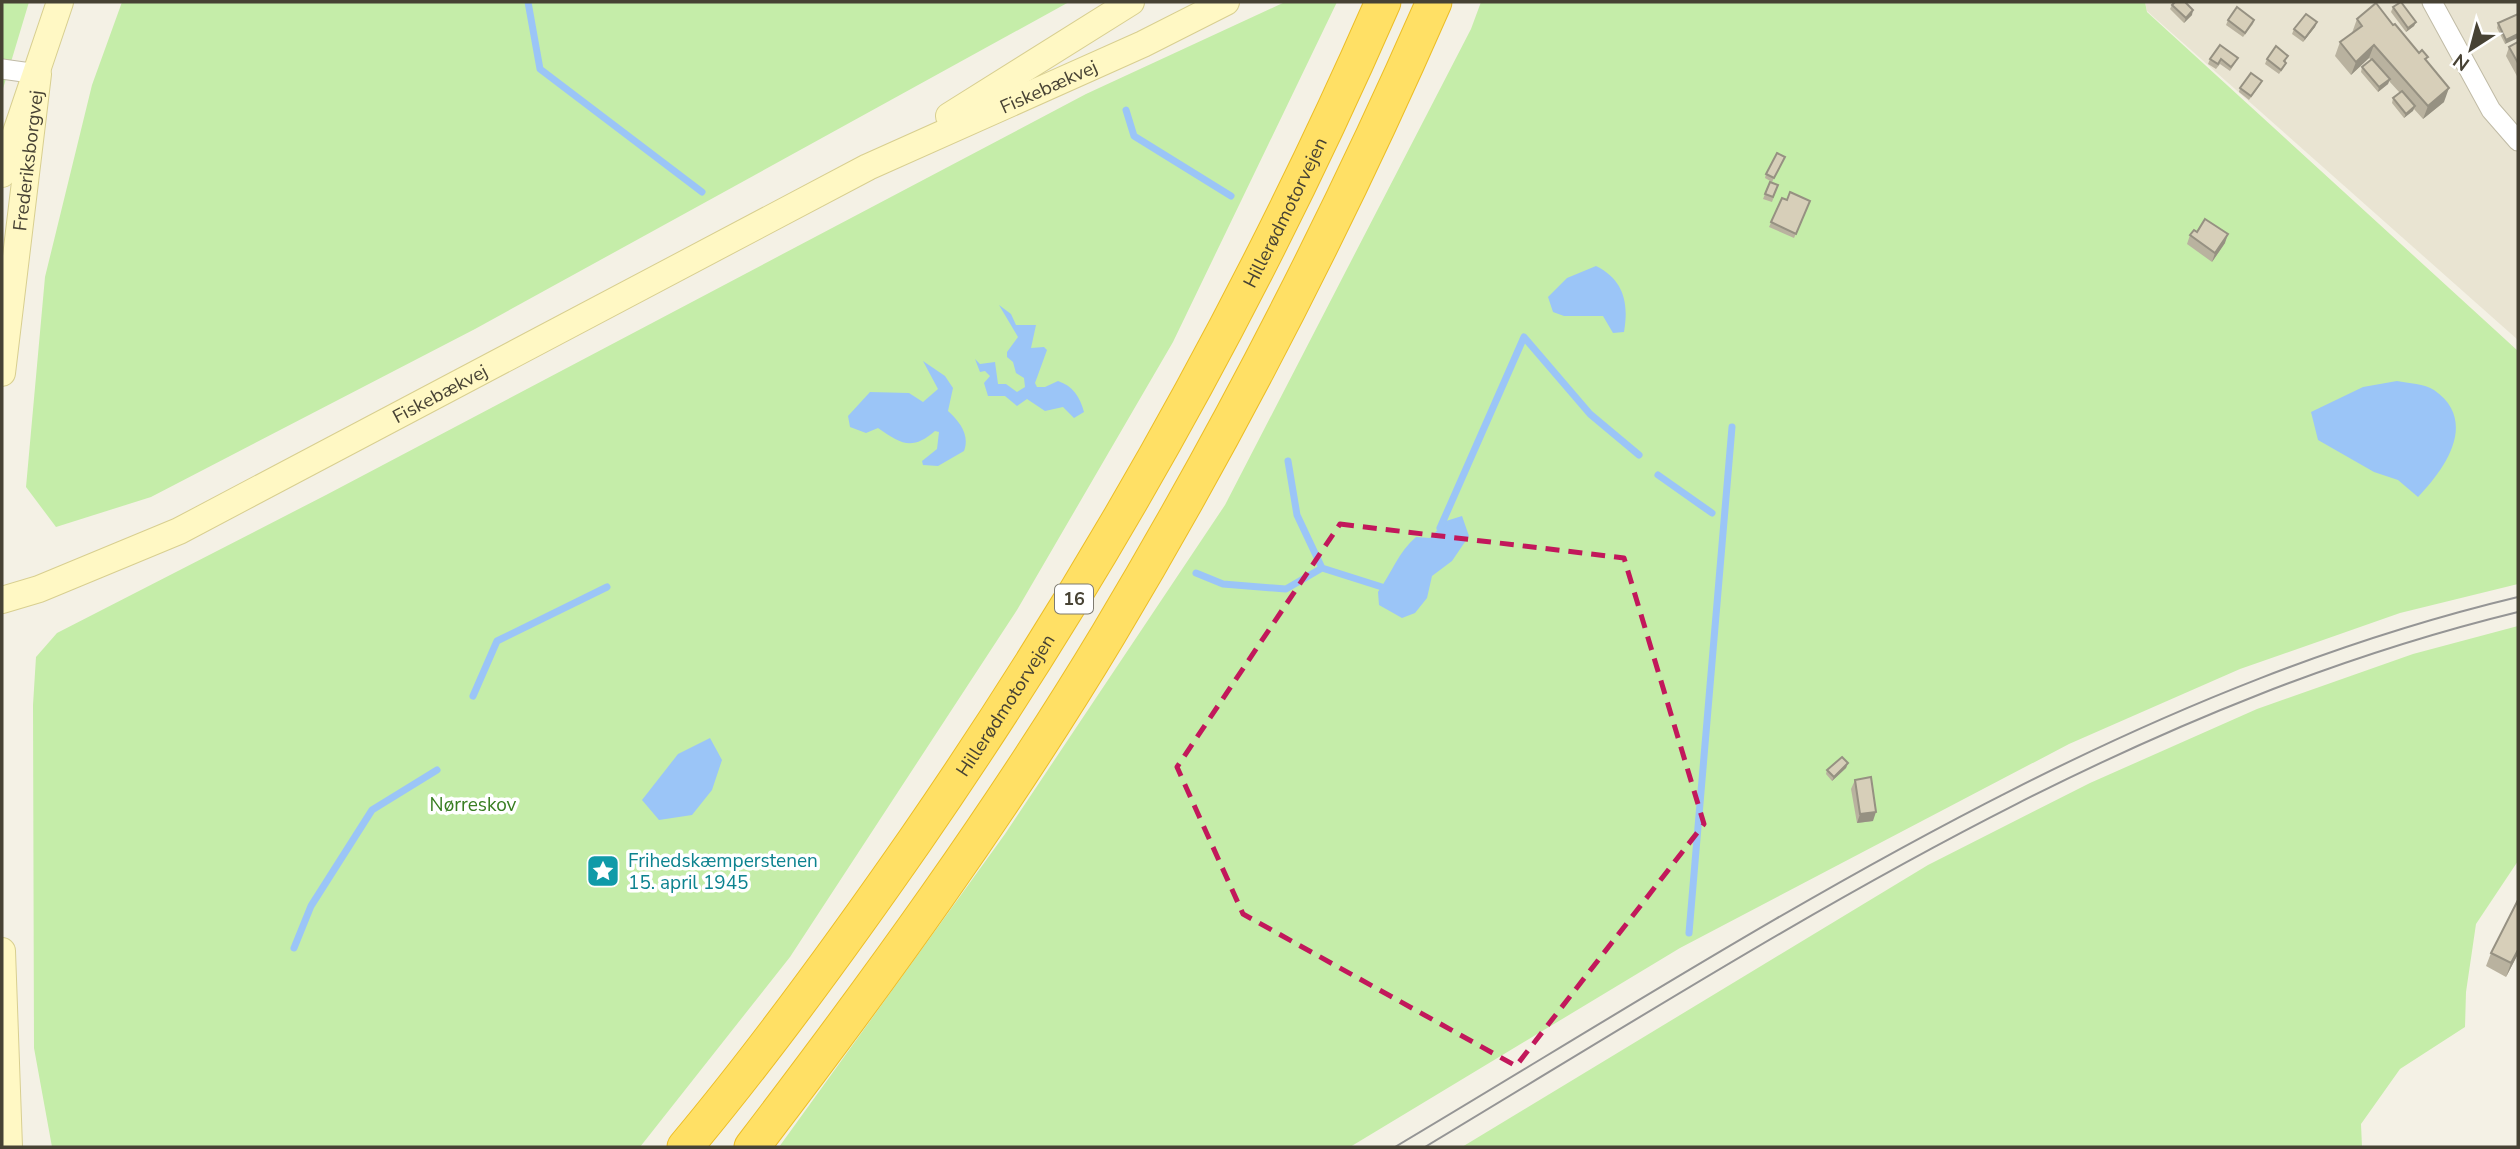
<svg xmlns="http://www.w3.org/2000/svg" width="2520" height="1149" font-family="'Nunito Sans',sans-serif">
<rect width="100%" height="100%" fill="#f4f1e5"/>
<!-- residential -->
<path fill="#e9e4d2" d="M2145,2H2518V340L2147,11Z"/>
<!-- green -->
<path fill="#c5eda9" d="M2,2H29L2,92Z
M122,2H1069L475,329L151,497L56,527L26,487L45,277L92,85Z
M1285,2H1337L1173,342L1017,610L790,957L640,1147H52L34,1048L33,705L36,657L57,633L326,495L1086,94Z
M1481,2H2145L2147,12L2518,351V584L2400,613L2240,669L2069,744L1680,948L1350,1147H779L1005,834L1225,505L1471,29Z
M2518,626V861L2476,924L2466,992L2465,1027L2400,1069L2361,1124L2362,1147H1462L1928,865L2090,783L2257,709L2413,654Z"/>
<!-- water -->
<path fill="#9bc5f7" d="M1596,266C1624,280 1629,303 1624,332L1613,333L1603,316H1564L1553,312L1548,297L1567,278Z
M999,305L1011,314L1016,325H1036L1031,348L1044,347L1047,350L1035,383L1037,387H1045L1058,381C1073,386 1080,397 1084,412L1074,418L1063,407L1045,411L1027,399L1017,406L1005,396H988L984,383L990,376L985,371L980,372L975,359L980,364L995,362L998,384H1006L1017,392L1025,387L1024,378L1016,373L1013,362L1007,357V352L1018,337Z
M923,361L945,376L953,388L948,411C960,422 970,435 964,451L938,466L923,465L922,461L937,449L939,432L935,431C912,451 901,444 878,428L866,433L850,427L848,416L870,392L909,393L923,402L938,389Z
M2397,381C2408,383 2425,384 2434,390C2479,421 2445,469 2418,497L2398,480L2374,472L2318,440L2311,412L2363,387Z
M1462,516L1469,536L1452,561L1432,576L1427,598L1415,613L1402,618L1379,605L1378,592C1391,574 1399,551 1416,537L1430,538L1446,521Z
M710,738L722,760L712,790L692,815L659,820L642,800L678,754Z"/>
<g fill="none" stroke-linecap="round" stroke-linejoin="round">
<!-- stream -->
<path stroke="#9bc5f7" stroke-width="7" d="M528,2L540,69L702,192
M1126,110L1134,136L1231,196
M1288,461L1297,515L1322,568L1382,587
M1658,475L1712,513
M1440,528L1524,337L1590,414L1639,455
M1196,573L1223,584L1286,589L1322,568
M473,696L497,641L607,587
M1689,933L1732,427
M294,948L311,906L372,810L437,770"/>
<defs>
<path id="street" d="M2432,2L2491,110L2518,141
M2,69L38,74"/>
<g id="secondary">
<path d="M949,116L1131,2"/>
<path d="M2,174L60,2"/>
<path id="s1" d="M2,373L38,74"/>
<path id="s2" d="M2,600L39,589L179,531L868,167L1143,44L1226,2"/>
<path d="M2,951L9,1147"/>
</g>
<g id="highway">
<path id="s3" d="M685,1147C767,1049 843,944 916,839C1099,574 1254,297 1383,2"/>
<path d="M752,1147C878,982 1001,813 1108,635C1230,431 1339,219 1434,2"/>
</g>
</defs>
<!-- street casing -->
<use href="#street" stroke="#c0bba6" stroke-width="21"/>
<!-- secondary casing -->
<use href="#secondary" stroke="#d8cf90" stroke-width="28"/>
<!-- highway casing -->
<use href="#highway" stroke="#ecbd26" stroke-width="37"/>
<!-- street -->
<use href="#street" stroke="#fff" stroke-width="19"/>
<!-- secondary -->
<use href="#secondary" stroke="#fff8c4" stroke-width="26"/>
<!-- highway -->
<use href="#highway" stroke="#ffe065" stroke-width="35"/>
<!-- tram -->
<path stroke="#959595" stroke-width="2" d="M1395,1147C1753,934 2108,695 2518,597
M1425,1147C1775,937 2116,710 2518,612"/>
</g>
<!-- wall -->
<path fill="#b9b29f" d="M2172,5L2192,15L2184,23L2170,9Z
M2393,7L2416,22L2414,26L2406,32L2391,12Z
M2518,14L2505,44L2497,28L2498,23Z
M2357,19L2393,25L2427,61L2444,102L2423,119L2414,109L2404,118L2392,103L2393,98L2400,93L2389,81L2388,84L2378,92L2361,72L2362,67L2371,60L2369,58L2351,75L2335,56L2340,42L2352,33Z
M2228,20H2254L2253,24L2243,37L2226,25Z
M2317,22L2315,27L2303,42L2292,34L2294,29Z
M2518,42V78L2506,56L2509,47Z
M2220,45L2236,62L2230,71L2220,64L2216,69L2208,64L2210,59Z
M2267,59L2286,60L2284,67L2279,74L2265,64Z
M2262,81L2260,85L2249,100L2239,92L2240,88Z
M1785,157L1772,182L1765,178L1766,174Z
M1770,182L1778,185L1772,202L1763,199Z
M1782,198L1787,200L1810,201L1794,238L1769,227Z
M2197,232L2225,243L2212,262L2187,244L2190,235Z
M1848,763L1846,768L1832,781L1826,774L1827,770Z
M1855,780L1873,821L1857,823L1851,789Z
M2518,900V954L2506,977L2486,966L2491,953Z"/>
<!-- shaded-wall -->
<path fill="#969182" d="M2193,10L2192,15L2184,23L2186,18Z
M2317,22L2315,27L2303,42L2305,38Z
M2416,22L2414,26L2406,32L2408,28Z
M2518,34V38L2505,44L2506,40Z
M2374,45L2369,58L2351,75L2356,62Z
M2390,79L2388,84L2378,92L2379,87Z
M2449,88L2444,102L2423,119L2428,106Z
M2415,106L2413,111L2404,118L2406,114Z
M2228,234L2225,243L2212,262L2215,253Z
M1848,763L1846,768L1832,781L1834,777Z
M1876,812L1873,821L1857,823L1860,814Z
M2518,950V954L2506,977L2511,963Z"/>
<!-- building -->
<path fill="#d7cfb9" stroke="#969182" stroke-width="2" d="M2175,2H2185L2193,10L2186,18L2172,5Z
M2401,2L2416,22L2408,28L2393,7Z
M2376,3L2393,25L2395,24L2419,53L2422,50L2428,57L2425,59L2449,88L2428,106L2374,45L2356,62L2340,42L2362,26L2357,19Z
M2237,7L2254,20L2245,33L2228,20Z
M2306,14L2317,22L2305,38L2294,29Z
M2518,14V34L2506,40L2498,23Z
M2518,42V63L2509,47Z
M2220,45L2238,58L2231,67L2221,59L2218,64L2210,59Z
M2276,46L2288,56L2284,61L2286,63L2281,70L2267,59Z
M2372,59L2390,79L2379,87L2362,67Z
M2251,73L2262,81L2251,96L2240,88Z
M2402,91L2415,106L2406,114L2393,98Z
M1777,153L1785,157L1774,178L1766,174Z
M1770,182L1778,185L1773,197L1765,194Z
M1790,192L1810,201L1796,234L1771,222L1782,198L1787,200Z
M2205,219L2228,234L2215,253L2190,235L2194,230L2197,232Z
M1842,757L1848,763L1834,777L1827,770Z
M1871,777L1876,812L1860,814L1855,780Z
M2518,900V950L2511,963L2491,953Z"/>
<!-- marked area -->
<path fill="none" stroke="#c2185b" stroke-width="5" stroke-dasharray="14 9" stroke-linejoin="round" d="M1340,524L1624,558L1704,824L1516,1066L1243,914L1177,767Z"/>
<!-- icons -->
<defs>
<symbol id="sight-square" viewBox="-11 -11 22 22"><rect x="-9" y="-9" width="18" height="18" rx="4" fill="#0f9aa8" stroke="#fff"/><path d="M0-6L1.8-2.2L6-1.7L2.9 1.2L3.7 5.4L0 3.3L-3.7 5.4L-2.9 1.2L-6-1.7L-1.8-2.2Z" fill="#fff"/></symbol>
</defs>
<g fill-rule="evenodd">
<use href="#sight-square" x="584" y="852" width="38" height="38"/>
</g>
<g text-anchor="middle" stroke-width="7" stroke-linejoin="round" paint-order="stroke">
<!-- shield labels -->
<rect fill="#fff" stroke="#7e7b71" stroke-width="2" x="1055" y="584.5" width="38" height="29" rx="5"/>
<g font-size="18" font-weight="bold" fill="#474234">
<text x="1074" y="605">16</text>
</g>
<!-- street labels -->
<g font-size="19" fill="#474234" stroke="#fff">
<text dy="7" stroke="none"><textPath href="#s2" startOffset="1167">Fiskebækvej</textPath></text>
<text dy="7" stroke="none"><textPath href="#s1" startOffset="214">Frederiksborgvej</textPath></text>
<text dy="7" stroke="none"><textPath href="#s3" startOffset="1113">Hillerødmotorvejen</textPath></text>
<text dy="7" stroke="none"><textPath href="#s2" startOffset="485">Fiskebækvej</textPath></text>
<text dy="7" stroke="none"><textPath href="#s3" startOffset="546">Hillerødmotorvejen</textPath></text>
</g>
<!-- park labels -->
<g font-size="19" fill="#387e21" stroke="#fff">
<text x="473" y="811">Nørreskov</text>
</g>
<!-- culture labels -->
<g font-size="19" fill="#0d838f" stroke="#fff" text-anchor="start">
<text x="628" y="867">Frihedskæmperstenen<tspan x="628" dy="22">15. april 1945</tspan></text>
</g>
</g>
<!-- border -->
<rect width="2520" height="1149" fill="none" stroke="#474234" stroke-width="7"/>
<!-- north arrow -->
<g transform="translate(2471 49) rotate(216)" stroke="#ffffff" stroke-width="5" paint-order="stroke">
<path d="M0-5L12 26L0 18L-12 26Z" fill="#474234"/>
<text y="-10" font-size="19" font-weight="bold" text-anchor="middle" fill="#474234">N</text>
</g>
</svg>
